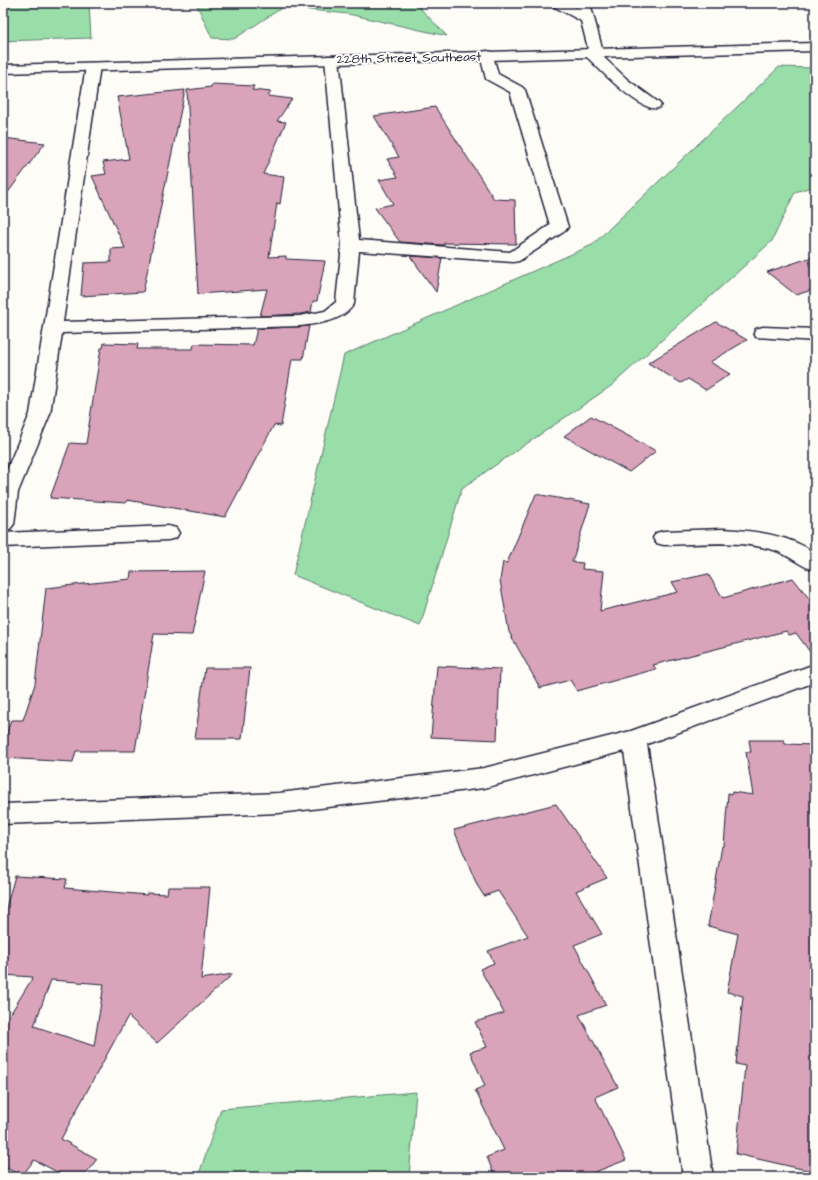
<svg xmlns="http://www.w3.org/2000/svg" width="818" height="1180" font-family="'Architects Daughter',sans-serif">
<rect width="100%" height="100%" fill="#fdfcf7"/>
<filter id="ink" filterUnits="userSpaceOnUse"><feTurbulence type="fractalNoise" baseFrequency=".025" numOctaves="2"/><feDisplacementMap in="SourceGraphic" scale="8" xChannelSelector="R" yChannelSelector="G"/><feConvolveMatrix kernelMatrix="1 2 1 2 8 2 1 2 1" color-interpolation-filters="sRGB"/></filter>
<g filter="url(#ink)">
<!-- green -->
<path fill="#99dda8" stroke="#5e8072" d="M3,3H89L91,38L3,41Z
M196,3H415L447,36L348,14L283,7L234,39L212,38Z
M779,67L815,68V186L795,192L772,241L611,386L462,488L420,626L293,575L344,355L592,245Z
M416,1092L409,1177H198L221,1109Z"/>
<!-- building -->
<path fill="#d9a3b9" stroke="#22223b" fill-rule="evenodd" d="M212,84L254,86L252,90L271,92L268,96L292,99L277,121L286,122L263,174L284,177L280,204L277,203L269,257L286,256V259L325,261L317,301H313L311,312L300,314L260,316L267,289L198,294L187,90L211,87Z
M185,90L143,292L81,296L84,263L111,262V249L125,248L92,176L106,174L103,162L129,159L117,97Z
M435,107L494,199L515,200L516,244L444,243V245L400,242L375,208L393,204L379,180L398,177L387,159L399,157L374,116Z
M3,138L45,143L3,199Z
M410,256L442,258L436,292Z
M815,256V289L796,295L767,272Z
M716,322L747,340L710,362L730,374L706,390L688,379L681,383L648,363Z
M309,326L303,359H292L281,426L274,425L225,517L127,500L126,503L50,498L70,443L86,444L101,348H103L104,343L138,344L137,349H193L194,344L253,345L257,329Z
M591,416L656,451L629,472L564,436Z
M536,494L590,504L572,562L583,563L582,569L604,571L600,611L678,592L672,582L708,574L723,598L793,578L815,606V659L796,633L789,635L786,631L653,665L656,669L577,691L570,680L540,688L509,632L500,580L503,562L507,563Z
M205,571L192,635L154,634L135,751H76L73,762L3,758V745L11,720H23L35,684L46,588L130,579L131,572Z
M437,666L500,669L497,740L431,737Z
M205,668H250L242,739H195Z
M749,740H784L785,744L815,745V1172L736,1154L745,1066L736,1064L743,996L727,992L738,934L708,926L722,846H724L728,793L732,794V792L753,795L746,752H751Z
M556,804L607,878L576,891L602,934L574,945L606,1005L579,1015L618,1087L595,1097L626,1160L582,1177H495L487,1157L504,1150L475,1090L485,1086L470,1052L487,1047L475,1022L504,1013L480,969L494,963L488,951L528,936L498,891L484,896L477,885L454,830Z
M15,876L67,879L65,888L147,895V893L167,894L168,887H210L201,979L233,974L157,1043L128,1016L61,1139L97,1159L83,1177H67L34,1160L22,1176L3,1166V1026L33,977L3,975V918ZM51,980L104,984L94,1046L34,1026Z"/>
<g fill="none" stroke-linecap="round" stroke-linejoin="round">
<defs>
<path id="minor" d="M551,3H568L577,8L576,3H590L603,52L601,55L628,80L658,102L661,105L658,108C641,113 598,68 585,55L583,52L588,48L581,21L553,6Z
M487,51L492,52L498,74L522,87L525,90L568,227L565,231L519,261L513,262L359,251L354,304C342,322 320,323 300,326L62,333L50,414L18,492L14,524L10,529L3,531V479L30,414L86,66L88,63H98L100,66L63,322L300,316L325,311L336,302L342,245L325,59L327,56H337L339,59L359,240L510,252L550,225L510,92L486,79L480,55L482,52Z
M763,327L815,329V341L756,337L754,333L756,329Z
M168,526L176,528L179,533L176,538L168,540L3,547V533Z
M723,529C754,531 788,534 815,553V571C800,566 789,555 774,550C739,540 700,544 664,545L656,543L653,538L656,533L664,531Z
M815,664V682L647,744L713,1177H683L624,751L484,788L279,813L3,824V804L279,793L484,768L631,731Z"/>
<path id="major" d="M815,43V51L3,73V65Z"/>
</defs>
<!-- minor casing -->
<use href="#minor" stroke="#22223b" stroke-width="3"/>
<!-- major casing -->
<use href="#major" stroke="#22223b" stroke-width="3"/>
<!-- minor -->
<use href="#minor" fill="#fdfcf7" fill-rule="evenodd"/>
<!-- major -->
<use href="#major" fill="#fdfcf7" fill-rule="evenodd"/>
</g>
</g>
<g text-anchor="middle" stroke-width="4" stroke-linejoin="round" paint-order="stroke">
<!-- far-street labels -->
<g font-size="13" fill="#22223b" stroke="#fdfcf7">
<text transform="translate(409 57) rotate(-1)" y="5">228th Street Southeast</text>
</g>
</g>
<!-- margin -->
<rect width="818" height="1180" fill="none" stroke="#fdfcf7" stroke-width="16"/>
<rect x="8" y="8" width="802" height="1164" fill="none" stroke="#22223b" stroke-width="1.5" filter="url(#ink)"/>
</svg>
